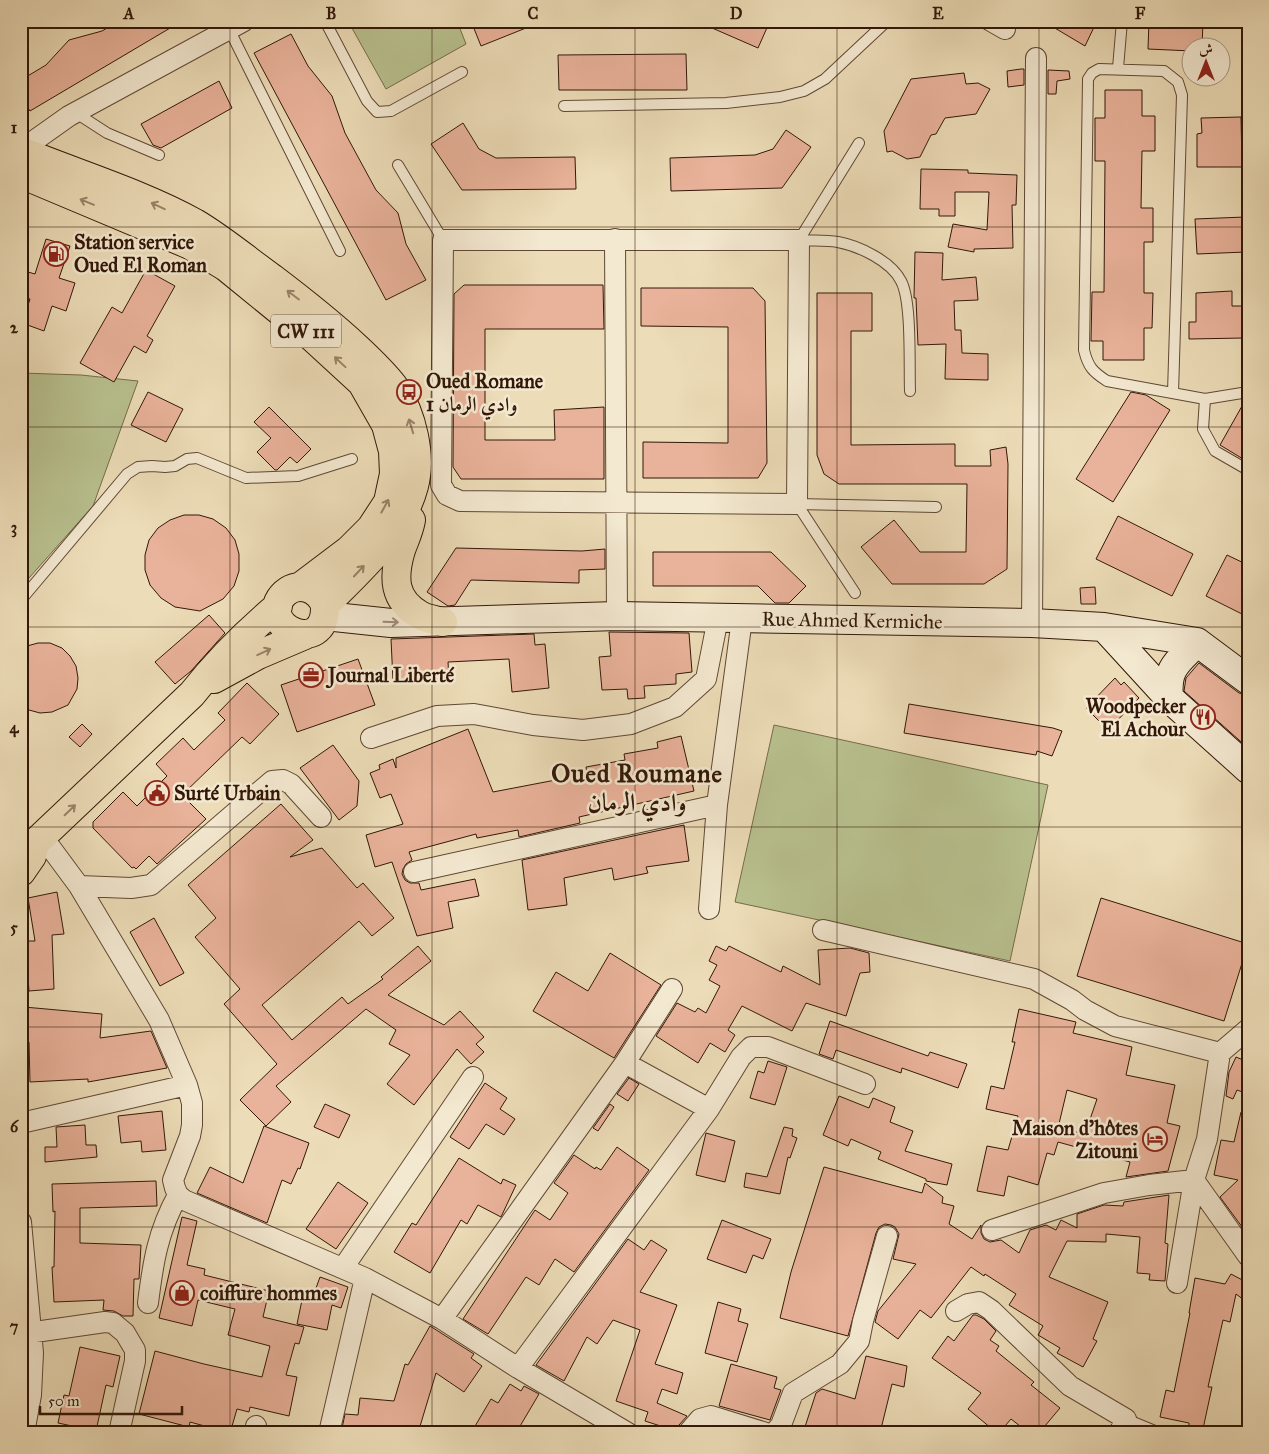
<svg xmlns="http://www.w3.org/2000/svg" width="1269" height="1454" font-family="'IM FELL Great Primer',Amiri,serif">
<rect width="100%" height="100%" fill="#ecdcb7"/>
<filter id="stains"><feTurbulence type="fractalNoise" baseFrequency=".004" numOctaves="4"/><feColorMatrix values="0 0 0 0 .2 0 0 0 0 .09 0 0 0 0 .02 0 0 0 .5 -.17"/></filter>
<radialGradient id="worn" r=".72"><stop offset=".6" stop-color="#630" stop-opacity="0"/><stop offset="1" stop-color="#630" stop-opacity=".3"/></radialGradient>
<!-- green -->
<path fill="#b8c08e" stroke="#756c4b" d="M348,21H457L466,44L386,89Z
M21,373L81,375L138,381L93,506L21,587Z
M774,725L1048,785L1010,961L735,902Z"/>
<!-- building -->
<path fill="#e9b29a" stroke="#321708" fill-rule="evenodd" d="M119,21H182L30,111L21,97V80L46,65L69,40L102,31Z
M471,21H541V22L481,46Z
M696,21H770L758,48Z
M1043,21H1097L1085,46Z
M1149,21H1203L1202,48H1192V51L1148,49Z
M291,34L308,66L332,96L345,133L376,190L398,213L406,244L426,280L386,300L254,53Z
M686,54L687,90H559L558,55Z
M1021,69H1024V85L1008,87L1007,71Z
M1048,70L1069,71L1070,79L1057,81L1056,94H1048Z
M964,73L966,84L978,83L990,89L976,114L945,118L936,134L931,135L920,157L907,159L892,151L887,152L884,131L911,79Z
M219,81L232,108L161,148L153,145L141,124Z
M1105,90H1142V116H1155V151H1142L1141,208H1153V242H1144V293H1153L1152,328H1144V360H1103V341H1091L1092,292H1104L1105,161H1095V118H1105Z
M1241,117L1242,167H1197V134L1202,133L1201,118Z
M463,123L479,149L496,158L575,157L576,189L462,190L431,144Z
M786,130L811,147L782,188L671,191L670,158L755,155L773,149Z
M921,169L968,170V173L1017,175L1016,205H1012L1013,248L974,249V252L948,247L953,224L987,230L989,192H955V216H939V209H920Z
M1245,217L1246,252L1197,254L1195,219Z
M46,239L70,246L59,278L75,283L66,311L52,306L44,331L22,323L30,299L21,297V270L35,274Z
M915,252L943,253L942,280L976,277L978,300L954,301L955,330H961L962,353L988,354V380L945,379L946,344L918,345L916,298H914Z
M146,270L175,286L147,336L153,340L146,353L134,346L114,382L80,363L112,307L122,313Z
M464,285H603L604,329H485V440H555L554,410L604,407V479H461L453,467L454,294Z
M641,288H753L765,301L767,463L758,478H643V442L728,443V327L641,326Z
M1232,291V306H1243L1244,338L1189,339V322H1196V293Z
M817,293H872V331H851V445L955,444V466H991L990,450L1006,447L1008,464L1007,569L984,584H892L861,547L894,520L920,552H966L967,484H839L824,474L817,455Z
M148,392L183,409L166,442L131,425Z
M1131,392L1146,395L1170,410L1113,502L1076,479Z
M1246,399H1248V462L1220,445Z
M269,407L311,449L297,463L290,457L277,470H275L257,452L271,438L254,422Z
M184,515H199L213,519L226,528L235,540L239,554V571L234,586L223,599L200,611L175,607L161,598L150,585L145,570V555L149,540L158,528L170,520Z
M1118,516L1193,554L1172,596L1096,559Z
M456,548L582,551L605,549V569L579,570V583L471,580L455,605L448,606L427,592Z
M653,552H771L806,586L789,603H775L758,586H653Z
M1227,555L1248,565V617L1206,596Z
M1095,587L1096,604H1081L1080,588Z
M209,615L225,633L191,671L175,684L155,662Z
M609,632L689,633L692,672L676,674V684L644,686L645,698L628,699L627,689L602,690L599,657L611,656Z
M534,634L535,645L545,644L549,688L512,692L509,659L448,662L449,679L393,681L391,639Z
M38,643H50L62,648L70,656L76,666L78,678L77,689L68,705L52,712L40,713L29,710L21,705V650L27,646Z
M358,659L375,705L297,732L281,685Z
M1199,663L1239,693L1248,695V748L1184,691L1186,678Z
M1115,678L1121,685L1124,682L1139,698L1108,730L1086,708Z
M247,683L279,714L250,744L242,737L182,795L206,819L157,864L149,856L136,869L134,867L132,868L93,828V822L123,792L137,806L167,776L156,764L183,738L194,750L225,720L218,713Z
M909,704L1053,728L1062,731L1052,756L1037,751L1036,755L904,733Z
M82,724L92,734L80,747L69,737Z
M468,729L493,792L587,774L586,767L625,760L624,754L658,748L657,742L681,736L694,791L579,817L580,823L519,837L518,830L477,838L476,834L409,852L412,860L406,864L403,869L402,874L405,880L410,883H419L421,890L475,879L479,896L448,902L453,928L417,936L392,862L375,867L366,835L403,824L391,794L380,798L370,773L380,769L379,765L393,759L396,768V758Z
M333,745L359,781L357,806L339,820L300,768Z
M281,804L313,840L290,857L322,848L357,888L363,883L394,918L372,936L359,921L262,1005L292,1040L342,997L348,1004L383,979L381,977L418,946L431,961L388,995L444,1025L460,1011L484,1037L476,1044L484,1052L471,1064L457,1049L414,1105L387,1084L410,1055L389,1044L396,1030L366,1009L276,1086L291,1102L266,1126L240,1100L277,1064L224,1004L240,989L195,937L216,918L188,885Z
M684,825L689,861L646,867L648,873L614,880L612,868L564,878L567,905L528,910L522,860Z
M57,892L64,934L52,935L54,989L29,991L25,941H35L28,898Z
M1101,898L1248,944L1224,1021L1077,976Z
M154,918L184,973L160,986L130,932Z
M716,946L726,951L729,946L781,972L783,966L820,985L818,950L850,948L869,953L870,972L860,973L846,1016L806,1003L792,1031L742,1006L728,1030L735,1035L725,1052L710,1043L698,1063L656,1036L677,1003L695,1012L698,1008L706,1013L720,986L709,980L717,965L709,961Z
M610,953L661,985L614,1058L533,1011L556,972L588,991Z
M24,1007L102,1014L100,1038L151,1031L167,1068L88,1082V1079L30,1082L29,1042L25,1043Z
M1019,1009L1076,1022L1073,1033L1132,1047L1126,1075L1175,1085L1167,1123L1180,1126L1168,1171L1126,1177L1130,1162L1058,1142L1054,1155L1047,1153L1038,1185L1008,1176L1004,1196L977,1191L987,1146L1008,1150L1018,1116L986,1109L991,1086L1004,1089L1015,1042H1012ZM1067,1090L1097,1099L1085,1134L1058,1128Z
M830,1021L928,1056L930,1052L967,1064L958,1088L902,1068L901,1073L836,1050L833,1059L819,1054Z
M1236,1057L1248,1062V1094L1237,1090L1233,1099L1226,1096L1229,1072Z
M768,1061L787,1067L775,1105L750,1098L758,1071L764,1073Z
M629,1078L639,1084L628,1101L617,1094Z
M485,1083L507,1098L500,1109L515,1119L504,1135L486,1124L469,1149L450,1137Z
M839,1096L869,1108L873,1098L895,1107L890,1122L913,1131L905,1151L952,1164L947,1185L926,1181V1179L878,1159L881,1152L851,1139L848,1146L823,1135Z
M325,1104L350,1115L339,1138L314,1127Z
M610,1104L614,1107L598,1131L593,1128Z
M162,1111L166,1150L142,1152L141,1141L121,1143L118,1116Z
M1241,1112L1248,1113V1235L1220,1197L1238,1180L1214,1175L1221,1140L1234,1142Z
M85,1125L86,1145H96L97,1157L45,1162V1147H57L56,1127Z
M264,1126L309,1143L300,1169L298,1168L291,1184L282,1180L267,1223L197,1193L210,1167L243,1183Z
M784,1127L793,1129L792,1136L797,1138L790,1158L788,1157L780,1194L744,1187L746,1173L767,1177Z
M706,1133L735,1141L725,1182L696,1175Z
M617,1147L649,1170L574,1272L555,1259L539,1285L526,1277L488,1334L463,1319L535,1210L550,1220L568,1193L554,1183L574,1155L595,1169L596,1167L601,1170Z
M459,1158L501,1184L503,1179L516,1185L501,1217L478,1205L467,1224L461,1220L430,1273L394,1252L412,1223L416,1225Z
M824,1167L922,1193L925,1183L943,1197L942,1203L954,1206L949,1224L972,1239L981,1225V1233L984,1239L990,1242L1001,1240L1019,1253L1030,1230L1046,1225L1056,1230L1061,1220L1077,1228V1214L1104,1205L1123,1206L1124,1202L1169,1195L1165,1243L1168,1244L1165,1281L1149,1280L1150,1274L1137,1273L1140,1237L1106,1234V1242L1067,1241L1049,1277L1108,1302L1093,1339L1097,1341L1083,1367L1057,1353L1060,1348L1038,1335L1043,1326L1009,1305L1016,1294L985,1274L984,1276L971,1267L931,1318L920,1310L898,1339L875,1322L878,1311L916,1264L893,1259L899,1234L895,1227L891,1225L885,1224L879,1227L876,1233L848,1336L780,1318L791,1272Z
M156,1181L157,1206L80,1208V1243L141,1245L139,1279H134L133,1316H123L114,1311L103,1310L104,1300L54,1302L52,1267H54L55,1211L53,1212L52,1184Z
M338,1182L368,1203L336,1249L306,1229Z
M182,1217L197,1221L187,1265L205,1269L204,1275L269,1291L263,1317L304,1327L299,1344L295,1343L286,1375L297,1377L289,1416L250,1407L249,1412L237,1409L230,1433L190,1422L189,1427L139,1414L155,1351L204,1364L262,1377L270,1346L228,1335L235,1309L198,1300L192,1326L159,1318Z
M722,1220L771,1239L763,1259L753,1255L746,1273L707,1259Z
M628,1239L644,1250L651,1240L667,1250L640,1292L677,1305L655,1364L683,1373L677,1394L662,1389L657,1403L687,1416L679,1425L676,1431L645,1421L648,1412L616,1401L640,1330L613,1320L597,1344L587,1337L564,1381L536,1365Z
M1231,1274L1248,1283V1303L1236,1294L1230,1322L1223,1320L1208,1387H1212L1203,1429L1189,1426V1423L1160,1417L1166,1390L1174,1392L1190,1313H1189L1195,1278L1225,1284Z
M320,1277L348,1287L341,1308L332,1305L327,1330L297,1324L302,1300L311,1302Z
M718,1302L741,1309L738,1321L748,1324L737,1362L705,1353Z
M973,1315H976L984,1319L996,1331L990,1340L999,1346L996,1351L1034,1382L1031,1385L1060,1408L1039,1433H1029L1011,1419L999,1433H997L968,1409L981,1393L932,1358L948,1336L954,1341Z
M430,1326L474,1354L471,1358L482,1366L464,1392L436,1373L418,1433H341L345,1414L358,1415L360,1398L394,1401L405,1364L408,1365Z
M80,1347L120,1356L113,1387L106,1385L96,1431L58,1423L64,1395L69,1396Z
M866,1356L907,1366L904,1387L892,1384L880,1433H803L816,1393L822,1389L855,1399Z
M731,1364L777,1377L774,1388L781,1390L770,1420L719,1406Z
M510,1384L521,1391L524,1386L539,1394L516,1433H471L491,1399L498,1403Z"/>
<g fill="none" stroke-linecap="round" stroke-linejoin="round">
<defs>
<path id="lane" d="M325,21L367,101L377,112L391,111L462,72
M229,29L340,251
M1118,68L1122,21
M564,106L726,103L780,97L804,91L825,79L887,21
M76,113L107,133L159,155
M859,143L799,240C812,241 825,240 838,242C859,246 891,261 901,281C912,301 909,365 910,391
M398,165L443,240
M1173,393L1182,95L1178,82L1164,71L1099,69L1092,73L1088,79L1084,350C1088,367 1093,372 1107,381L1205,399L1248,392
M1205,399L1203,429L1215,451L1248,470
M855,593L797,504L936,507
M21,600L127,474L138,467L152,466L165,467L175,466L187,459L197,458L246,478L298,476L352,459
M1126,1419L1160,1433"/>
<path id="street" d="M991,21L1005,29
M21,150L69,116L244,21
M615,239L617,616
M443,240H799L797,504L460,501L447,495L441,485Z
M1032,623L1036,58
M371,738L437,716L474,714L533,725L583,730L631,724L675,707L706,679L718,618
M42,836L79,886L159,1020L187,1085L192,1103V1125L190,1136L173,1180L175,1188L178,1195L184,1200L365,1278L442,1319L518,1368L709,1109L741,1057L751,1047H768L865,1084
M414,872L717,805
M79,886L131,888L151,885L272,781L283,780L291,784L321,817
M709,909L717,805L742,619
M823,930L1034,979L1072,1000L1085,1010L1115,1026L1220,1053
M625,1063L709,1109
M21,1123L187,1085
M21,1222L33,1353L31,1395L24,1433
M992,1230L1104,1193L1149,1185L1194,1180L1248,1256
M343,1268L473,1077
M1177,1283L1194,1180L1207,1139L1220,1053L1248,1029
M148,1303C153,1262 158,1231 178,1195
M956,1311L968,1304L979,1302L991,1310L1070,1386L1126,1419L1119,1433
M442,1319L625,1063L672,989
M21,1334L105,1322L113,1323L125,1333L135,1350V1361L119,1433
M518,1368L628,1433
M255,1433L256,1426
M329,1433L365,1278
M688,1433L700,1419L711,1416L766,1433
M774,1433L781,1425L793,1393L840,1364L859,1341L863,1321L887,1236"/>
<path id="secondary" d="M325,616L391,623L617,616L1032,623L1104,627L1197,642L1248,680
M1104,627L1169,698L1248,769
M1169,698C1166,667 1178,662 1197,642"/>
<path id="primary" d="M21,151C77,174 143,194 195,223C222,239 247,260 272,278C301,300 329,322 356,347C370,360 384,373 395,388C412,415 422,455 414,486C401,535 360,570 325,605C327,661 252,624 285,593C300,580 319,590 325,605
M21,174L190,245L226,267L312,337L362,383L386,425L393,451L394,474L388,502L371,528L349,550L300,587
M411,520C409,531 405,539 401,550C393,577 393,600 420,615C426,619 436,620 443,622
M214,679L258,655L305,635
M21,847L35,843L192,694C218,661 246,633 278,606
M21,872L32,856L35,843"/>
</defs>
<!-- lane casing -->
<use href="#lane" stroke="#604834" stroke-width="12"/>
<!-- street casing -->
<use href="#street" stroke="#604834" stroke-width="22"/>
<!-- secondary casing -->
<use href="#secondary" stroke="#321708" stroke-width="30"/>
<!-- primary casing -->
<use href="#primary" stroke="#321708" stroke-width="30"/>
<!-- lane -->
<use href="#lane" stroke="#f3e8d0" stroke-width="10"/>
<!-- street -->
<use href="#street" stroke="#f3e8d0" stroke-width="20"/>
<!-- secondary -->
<use href="#secondary" stroke="#f3e8d0" stroke-width="28"/>
<!-- primary -->
<use href="#primary" stroke="#ecdcb7" stroke-width="28"/>
</g>
<!-- one-way arrows -->
<defs><path id="oneway-shaft" d="M-6 0H5M1.5-3L5.5 0L1.5 3" fill="none" stroke-width="1.6" stroke-linecap="round" stroke-linejoin="round" transform="scale(1.25)"/></defs>
<g stroke="#988368">
<use href="#oneway-shaft" transform="translate(87 202) rotate(-158)"/>
<use href="#oneway-shaft" transform="translate(158 206) rotate(-155)"/>
<use href="#oneway-shaft" transform="translate(293 295) rotate(-143)"/>
<use href="#oneway-shaft" transform="translate(340 362) rotate(-137)"/>
<use href="#oneway-shaft" transform="translate(411 426) rotate(-107)"/>
<use href="#oneway-shaft" transform="translate(385 506) rotate(-61)"/>
<use href="#oneway-shaft" transform="translate(359 571) rotate(-47)"/>
<use href="#oneway-shaft" transform="translate(264 652) rotate(-25)"/>
<use href="#oneway-shaft" transform="translate(70 810) rotate(-44)"/>
</g>
<use stroke="#9c8a76" href="#oneway-shaft" transform="translate(391 622) rotate(2)"/>
<!-- grid -->
<path fill="none" stroke="#321708" stroke-width="1" stroke-opacity="0.55" d="M230,21V1433M432,21V1433M635,21V1433M837,21V1433M1039,21V1433M21,227H1248M21,427H1248M21,627H1248M21,827H1248M21,1027H1248M21,1227H1248"/>
<!-- icons -->
<defs>
<symbol id="fuel-ring" viewBox="-11 -11 22 22"><circle r="9.5" fill="#f3e8d0" stroke="#8f2418" stroke-width="1.5"/><path d="M-5.5-6h7V0h2V4h1.3V-2.5L3-4.5l.8-.8L6-3V5H2.5V1h-1V6h-7ZM-4.2-4.7v3.2H.2V-4.7Z" fill="#8f2418"/></symbol>
<symbol id="bus-ring" viewBox="-11 -11 22 22"><circle r="9.5" fill="#f3e8d0" stroke="#8f2418" stroke-width="1.5"/><path d="M-5-6H5V4H4V6H2V4H-2V6H-4V4H-5ZM-3.5-4V0h7V-4ZM-3.5 1.2v1.5H-2V1.2ZM2 1.2v1.5H3.5V1.2Z" fill="#8f2418"/></symbol>
<symbol id="office-ring" viewBox="-11 -11 22 22"><circle r="9.5" fill="#f3e8d0" stroke="#8f2418" stroke-width="1.5"/><path d="M-6-3h4V-5.5h4V-3h4V5H-6ZM-1-4.5V-3h2v-1.5ZM-6 0V1H6V0Z" fill="#8f2418"/></symbol>
<symbol id="restaurant-ring" viewBox="-11 -11 22 22"><circle r="9.5" fill="#f3e8d0" stroke="#8f2418" stroke-width="1.5"/><path d="M-5-6h1v4h1v-4h1v4h1v-4h1v5L-1.5 .5V6h-2V.5L-5-1ZM5-6V6H3V1.5H1.5Q1.5-4 5-6Z" fill="#8f2418"/></symbol>
<symbol id="civic-ring" viewBox="-11 -11 22 22"><circle r="9.5" fill="#f3e8d0" stroke="#8f2418" stroke-width="1.5"/><path d="M-.6-6.5H3V-4.5H.6V-3L4-1V1h2V6H-6V1h2V-1L-.6-3ZM-1.2 2.5V6h2.4V2.5Z" fill="#8f2418"/></symbol>
<symbol id="hotel-ring" viewBox="-11 -11 22 22"><circle r="9.5" fill="#f3e8d0" stroke="#8f2418" stroke-width="1.5"/><path d="M-6-4.5h1.5V1H6V5H4.5V3h-9V5H-6ZM-4 0a1.8 1.8 0 1 1 3.6 0ZM.5 0V-2.5h3Q6-2.5 6 0Z" fill="#8f2418"/></symbol>
<symbol id="shop-ring" viewBox="-11 -11 22 22"><circle r="9.5" fill="#f3e8d0" stroke="#8f2418" stroke-width="1.5"/><path d="M-5-2.5h2.3a2.7 3.5 0 0 1 5.4 0H5L5.5 6h-11ZM-1.5-2.5h3a1.5 2.3 0 0 0-3 0Z" fill="#8f2418"/></symbol>
</defs>
<g fill-rule="evenodd">
<use href="#fuel-ring" x="42" y="240" width="28" height="28"/>
<use href="#bus-ring" x="395" y="378" width="28" height="28"/>
<use href="#office-ring" x="297" y="661" width="28" height="28"/>
<use href="#restaurant-ring" x="1189" y="703" width="28" height="28"/>
<use href="#civic-ring" x="143" y="779" width="28" height="28"/>
<use href="#hotel-ring" x="1141" y="1125" width="28" height="28"/>
<use href="#shop-ring" x="168" y="1279" width="28" height="28"/>
</g>
<g text-anchor="middle" stroke-width="5" stroke-linejoin="round" paint-order="stroke">
<!-- shield labels -->
<rect fill="#f3e8d0" stroke="#6c5644" stroke-width="1" x="271" y="314.5" width="70" height="33" rx="4"/>
<g font-size="19" font-weight="bold" fill="#321708">
<text x="306" y="338">CW 111</text>
</g>
<!-- poi labels -->
<g font-size="20" font-weight="bold" fill="#321708" stroke="#f3e8d0" text-anchor="start">
<text x="74" y="249">Station service<tspan x="74" dy="23">Oued El Roman</tspan></text>
<text x="426" y="388">Oued Romane<tspan x="426" dy="23">1 وادي الرمان</tspan></text>
<text x="328" y="682">Journal Liberté</text>
<text x="1186" y="713" text-anchor="end">Woodpecker<tspan x="1186" dy="23">El Achour</tspan></text>
<text x="174" y="800">Surté Urbain</text>
<text x="1138" y="1135" text-anchor="end">Maison d'hôtes<tspan x="1138" dy="23">Zitouni</tspan></text>
<text x="200" y="1300">coiffure hommes</text>
</g>
<!-- street labels -->
<g font-size="20" fill="#321708" stroke="#f3e8d0">
<text transform="translate(852 620) rotate(1)" y="7">Rue Ahmed Kermiche</text>
</g>
<!-- district labels -->
<g font-size="25" font-weight="bold" letter-spacing="1" fill="#321708" stroke="#f3e8d0">
<text x="637" y="782">Oued Roumane<tspan x="637" dy="29">وادي الرمان</tspan></text>
</g>
</g>
<!-- margin -->
<rect width="1269" height="1454" fill="none" stroke="#ecdcb7" stroke-width="55"/>
<!-- north arrow -->
<g transform="translate(1206 62)"><circle r="24" fill="#f3e8d0" stroke="#a69480"/>
<path d="M0-4L9 19L0 12L-9 19Z" fill="#8f2418"/>
<text y="-8" font-size="14" font-weight="bold" text-anchor="middle" fill="#321708">ش</text>
</g>
<!-- scale -->
<path d="M40 1406v8h142v-8" fill="none" stroke="#321708" stroke-width="2.5"/>
<text x="48" y="1406" font-size="15" fill="#321708" stroke="#f3e8d0" stroke-width="4" paint-order="stroke">50 m</text>
<rect x="28" y="28" width="1214" height="1398" fill="none" stroke="#321708" stroke-width="2"/>
<g font-size="16" text-anchor="middle" font-weight="bold" fill="#321708">
<text x="129" y="19">A</text>
<text x="331" y="19">B</text>
<text x="533" y="19">C</text>
<text x="736" y="19">D</text>
<text x="938" y="19">E</text>
<text x="1140" y="19">F</text>
<text x="14" y="133">1</text>
<text x="14" y="333">2</text>
<text x="14" y="533">3</text>
<text x="14" y="733">4</text>
<text x="14" y="933">5</text>
<text x="14" y="1132">6</text>
<text x="14" y="1332">7</text>
</g>
<rect width="100%" height="100%" filter="url(#stains)"/>
<rect width="100%" height="100%" fill="url(#worn)"/>
</svg>
